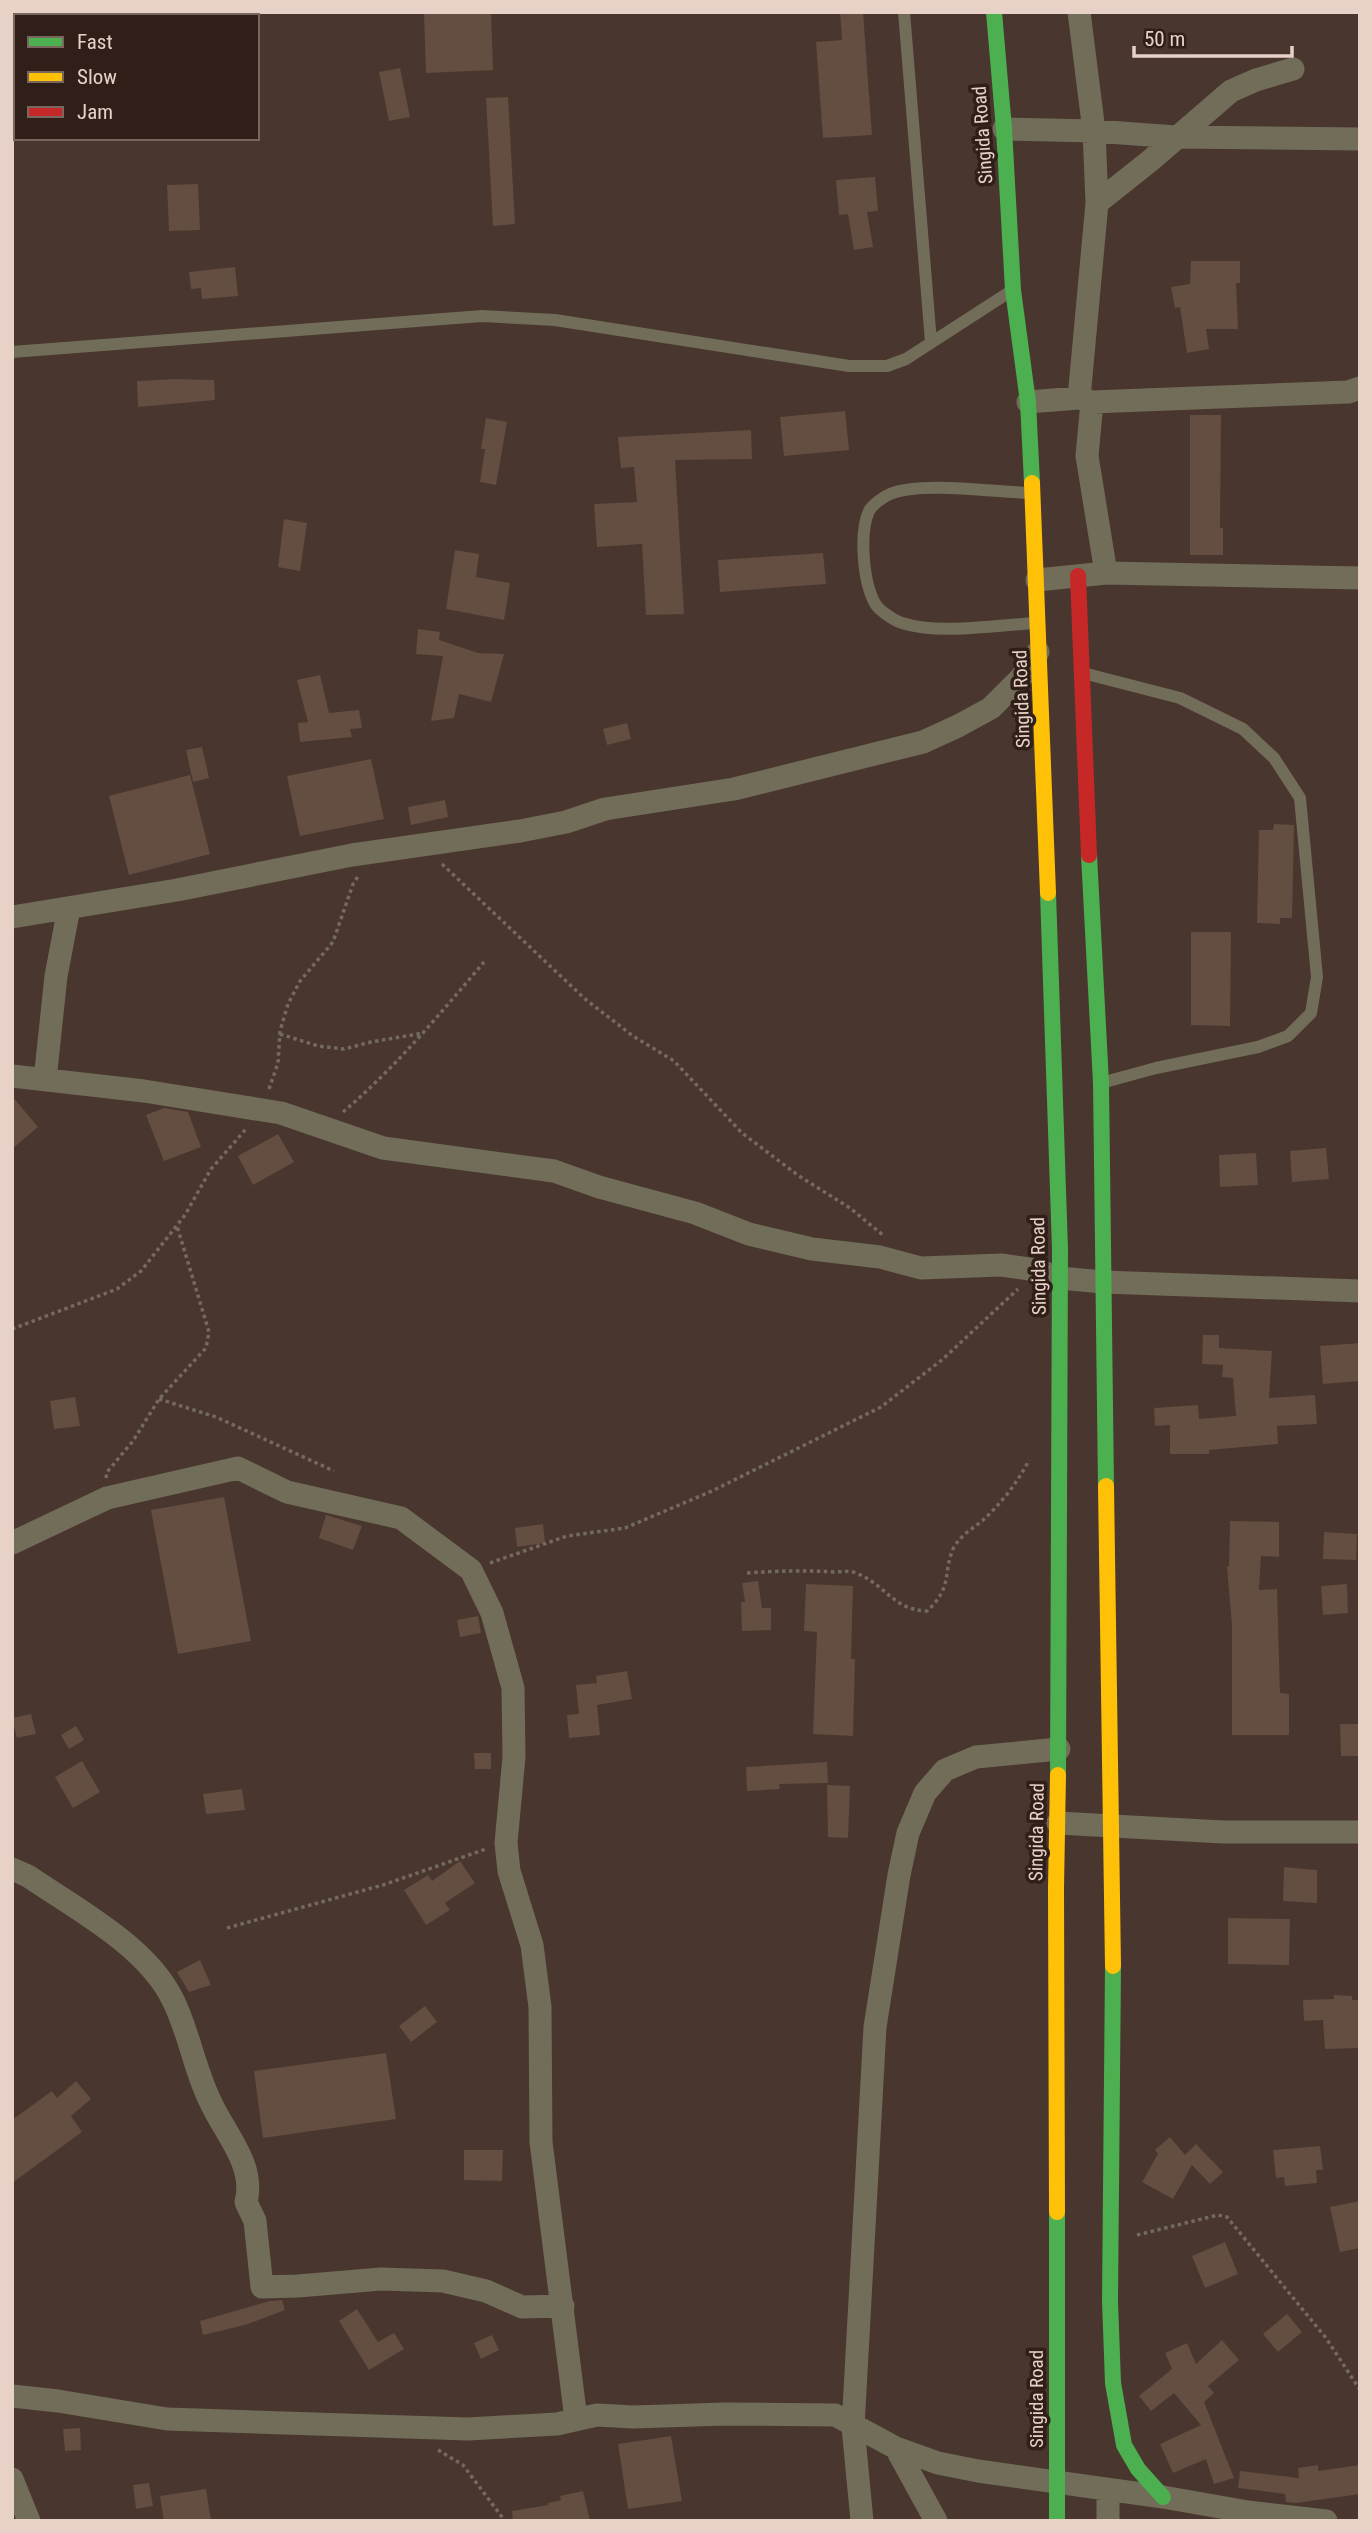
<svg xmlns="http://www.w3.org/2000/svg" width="1372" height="2533" font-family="'Roboto Condensed',sans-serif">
<rect width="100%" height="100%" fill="#49362e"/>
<!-- building -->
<path fill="#644d41" d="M441,12H491L493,70L426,73L424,14Z
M840,12H863L872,135L823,138L816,42L842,40Z
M400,68L410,117L389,121L379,72Z
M508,97L515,224L493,226L486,98Z
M875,177L878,211L867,212L873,247L854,250L848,214L839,215L836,180Z
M198,184L200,230L169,231L167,185Z
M1191,261H1240V283H1236L1238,329H1206L1209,349L1187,353L1180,307L1175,308L1171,287L1190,284Z
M235,267L238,296L202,299L201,288L191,289L189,272Z
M175,379L214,380L215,400L138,407L137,381Z
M845,411L849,450L784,456L780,417Z
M1190,415H1221L1220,528H1223V555H1190Z
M486,418L507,422L496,485L480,482L485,449H481Z
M751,430L752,459L675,460L684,614L646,615L642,544L597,547L594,504L637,502L634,467L621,468L618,437Z
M284,519L307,523L300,571L278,567Z
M455,550L479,554L476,577L510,583L504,620L446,609Z
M823,553L826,584L720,592L718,560Z
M418,629L440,632L439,640L478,653L504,654L491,702L459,694L454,718L431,721L443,656L416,654Z
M320,675L329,713L359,710L362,728L350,729L352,737L300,742L298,723L308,722L297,680Z
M627,723L631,739L607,745L603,729Z
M202,747L209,778L193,782L186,750Z
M371,759L384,819L300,836L287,776Z
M190,775L210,854L129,875L109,796Z
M445,800L448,817L411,825L408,807Z
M1274,824L1294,825L1292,918H1280V924L1257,923L1259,830H1273Z
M1191,932H1231L1230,1026L1191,1025Z
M12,1096L38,1127L12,1149Z
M164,1108L188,1112L201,1147L164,1161L146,1115Z
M278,1134L294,1162L253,1185L238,1156Z
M1326,1148L1329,1179L1292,1182L1290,1151Z
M1256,1153L1258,1185L1220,1187L1219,1155Z
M1203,1335H1219V1348L1272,1351L1269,1398L1315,1395L1317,1424L1277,1426L1278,1444L1209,1450V1454H1170V1425L1155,1426L1154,1408L1198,1405L1199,1419L1236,1416L1233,1378L1222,1377L1223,1365L1202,1364Z
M1360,1343V1381L1323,1384L1320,1346Z
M75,1397L80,1426L54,1429L50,1401Z
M224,1497L251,1641L178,1654L151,1510Z
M326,1515L362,1526L353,1550L319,1538Z
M1230,1521L1279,1522V1557L1261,1556L1259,1590L1277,1589L1280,1693L1289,1694V1735H1232V1626L1227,1566L1229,1567Z
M543,1524L545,1543L517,1547L515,1528Z
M1324,1532L1357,1534L1356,1560L1323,1559Z
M758,1581L762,1608H771V1630L742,1631L741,1602H745L742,1583Z
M806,1584L853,1586L851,1659H855L853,1736L813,1734L817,1632L804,1631Z
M1347,1584L1348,1613L1323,1615L1321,1586Z
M478,1616L481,1633L460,1637L457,1620Z
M627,1671L632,1699L597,1705L600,1735L569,1738L567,1715L579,1714L576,1685L597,1683L596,1676Z
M31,1714L36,1734L17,1738L12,1718Z
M1340,1724H1360V1756H1341Z
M76,1726L84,1740L69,1749L61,1735Z
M474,1753H491V1769H475Z
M82,1761L100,1792L73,1808L55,1777Z
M827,1762L828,1783L779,1784L780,1789L747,1791L746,1767Z
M827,1785L850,1786L848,1838L828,1837Z
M242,1789L245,1810L206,1814L203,1794Z
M460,1861L475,1883L445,1903L450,1910L426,1925L404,1890L428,1875L432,1881Z
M1284,1867L1317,1870V1903L1283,1901Z
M1228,1918L1290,1919L1289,1965L1228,1964Z
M200,1960L211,1985L189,1992L177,1972Z
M1334,1995L1352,1996V2000H1360V2048L1325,2049L1323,2020L1304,2021L1303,2000L1334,1999Z
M425,2006L437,2022L411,2042L399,2026Z
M386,2053L396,2119L263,2138L254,2071Z
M76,2081L91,2099L71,2116L82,2132L12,2183V2120L52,2091L57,2098Z
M1170,2137L1185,2155L1196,2144L1223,2172L1210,2184L1192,2165L1173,2199L1142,2182L1158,2154L1155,2150Z
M1320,2146L1323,2170H1316L1317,2183L1285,2186L1284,2177L1276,2178L1273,2150Z
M464,2150H503L502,2181L464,2180Z
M1360,2201V2248L1340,2252L1330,2207Z
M1225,2242L1238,2274L1205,2288L1192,2256Z
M282,2300L285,2310L245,2325L203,2335L200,2321L270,2301Z
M357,2309L378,2342L394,2333L404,2349L369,2370L339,2321Z
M1287,2314L1302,2332L1278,2352L1263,2334Z
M492,2335L499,2350L481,2359L474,2343Z
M1222,2340L1239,2360L1208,2386L1214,2393L1204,2402L1234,2478L1214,2484L1206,2459L1173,2473L1160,2444L1201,2425L1174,2393L1151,2411L1139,2396L1172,2369L1165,2353L1187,2343L1196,2364Z
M80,2428L81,2450L65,2451L63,2429Z
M671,2436L682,2501L628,2509L618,2444Z
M1318,2465V2471L1360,2465V2494L1296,2503L1286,2502L1285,2494L1238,2488L1240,2471L1299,2478L1298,2468Z
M149,2483L153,2506L136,2509L133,2485Z
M206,2489L211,2521H164L160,2496Z
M583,2491L590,2521H513L512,2511L548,2505V2503L561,2500L560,2496Z"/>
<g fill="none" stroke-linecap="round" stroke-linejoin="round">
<!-- path -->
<path stroke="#736b5d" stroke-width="3.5" stroke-dasharray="3.5 3.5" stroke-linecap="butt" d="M442,864L585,999L633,1036L674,1061L742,1133L799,1176L850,1208L884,1236
M280,1034L318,1046L344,1049L371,1042L424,1033
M269,1089L278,1063L280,1031L288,1004L300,981L333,942L353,884L359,875
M343,1112C396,1067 439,1015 484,962
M12,1329L117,1289L141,1271L185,1215L211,1169L246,1129
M159,1399L216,1417L334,1471
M106,1478L107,1472L133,1441L159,1399L206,1348L209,1332L177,1226
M490,1563L567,1536L625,1528L712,1491L881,1407L943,1359L1018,1289
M747,1573C778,1571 803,1570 834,1572C842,1572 849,1570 856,1573C885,1584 893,1610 927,1611C954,1586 942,1572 954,1547C961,1535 972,1529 982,1521C1000,1505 1018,1482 1029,1460
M227,1928L383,1885L486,1849
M1137,2235L1218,2215L1227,2217L1326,2338L1360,2390
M438,2450L463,2465L505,2521"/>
<!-- lane -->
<path stroke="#716d58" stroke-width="12" d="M904,12L931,342
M12,352L482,316L555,320L849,366H887L906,359L1008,293
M1029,493C993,492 921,481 890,494C883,497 872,505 869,511C859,533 863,584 876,605C880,611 895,621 902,623C938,635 998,625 1036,623
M1083,673L1180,698L1243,729L1274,758L1300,798L1317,977L1311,1013L1288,1036L1258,1047L1156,1068L1101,1083"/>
<!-- street -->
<path stroke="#716d58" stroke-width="23" d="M1079,12L1094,131L1097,203L1079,398
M1004,129L1094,131L1176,137L1360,139
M1097,203L1151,160L1231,91L1256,80L1293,69
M1028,402L1079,398L1092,402L1348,392L1360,388
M1092,402L1087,456L1106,573
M1037,580L1106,573L1360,578
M12,917L177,890L352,855L520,831L566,822L605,809L734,789L923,742L958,726L991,708L1021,678L1038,652
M12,1076L144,1091L281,1113L383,1148L554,1171L599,1187L695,1213L749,1234L812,1249L880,1257L921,1268L1001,1265L1037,1270L1060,1278L1103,1282L1360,1291
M45,1080L56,976L69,908
M12,1543L107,1498L238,1468L287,1492L401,1518L471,1570L492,1613L513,1688L514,1757L506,1843L509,1871L532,1945L540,2007L541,2142L576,2419
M1058,1823L1223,1832H1360
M12,1869L28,1876C76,1909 147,1946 173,2000C190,2034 195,2074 214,2109C229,2138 255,2168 246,2202L255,2221L262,2287L298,2286L381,2279L443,2281L486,2291L522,2307L563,2306
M12,2396L58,2401L167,2419L468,2429L557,2424L597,2415L633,2417L726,2414L835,2415L896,2448L938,2463L978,2471L1163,2497L1248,2512L1326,2521
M896,2448L936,2521
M12,2479L29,2521
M862,2521L853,2427L875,2027L899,1875L908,1833L925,1793L945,1770L976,1757L1059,1749
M1108,2521V2490"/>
<!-- fast -->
<path stroke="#4caf50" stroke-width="16" d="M994,12L1004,129L1013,290L1028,402L1032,483
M1089,855L1101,1083L1106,1486
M1048,893L1060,1249L1058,1775
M1113,1966L1110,2301L1113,2383L1124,2445L1138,2469L1163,2497
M1057,2212V2521"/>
<!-- slow -->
<path stroke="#ffc107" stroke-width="16" d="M1032,483L1048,893
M1106,1486L1113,1966
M1057,2212L1056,1888L1058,1775"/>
<!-- jam -->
<path stroke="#c62828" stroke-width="16" d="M1078,576L1089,855"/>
</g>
<g text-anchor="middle" stroke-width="7" stroke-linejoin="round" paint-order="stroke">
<!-- street labels -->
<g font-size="19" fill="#e8d2c8" stroke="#2f1f18">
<text transform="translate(982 135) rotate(-94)" y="7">Singida Road</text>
<text transform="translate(1021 699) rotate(-92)" y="7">Singida Road</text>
<text transform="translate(1038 1266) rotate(-91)" y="7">Singida Road</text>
<text transform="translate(1036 1832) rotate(-89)" y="7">Singida Road</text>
<text transform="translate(1036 2399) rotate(-90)" y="7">Singida Road</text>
</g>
</g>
<!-- border -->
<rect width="1372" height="2533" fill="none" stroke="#e8d2c8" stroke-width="28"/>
<!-- legend -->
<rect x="14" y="14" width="245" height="126" fill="#2f1f18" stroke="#79675e" stroke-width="2"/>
<rect x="28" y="37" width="35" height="10" fill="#4caf50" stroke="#79675e" stroke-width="2"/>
<text x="77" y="49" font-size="21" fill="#e8d2c8">Fast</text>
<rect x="28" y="72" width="35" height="10" fill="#ffc107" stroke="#79675e" stroke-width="2"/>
<text x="77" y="84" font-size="21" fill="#e8d2c8">Slow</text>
<rect x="28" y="107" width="35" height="10" fill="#c62828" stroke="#79675e" stroke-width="2"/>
<text x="77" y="119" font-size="21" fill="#e8d2c8">Jam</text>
<!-- scale -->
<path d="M1134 46v10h158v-10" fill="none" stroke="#e8d2c8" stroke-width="3.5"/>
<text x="1144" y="46" font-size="21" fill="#e8d2c8" stroke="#2f1f18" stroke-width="5" paint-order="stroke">50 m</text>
</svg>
